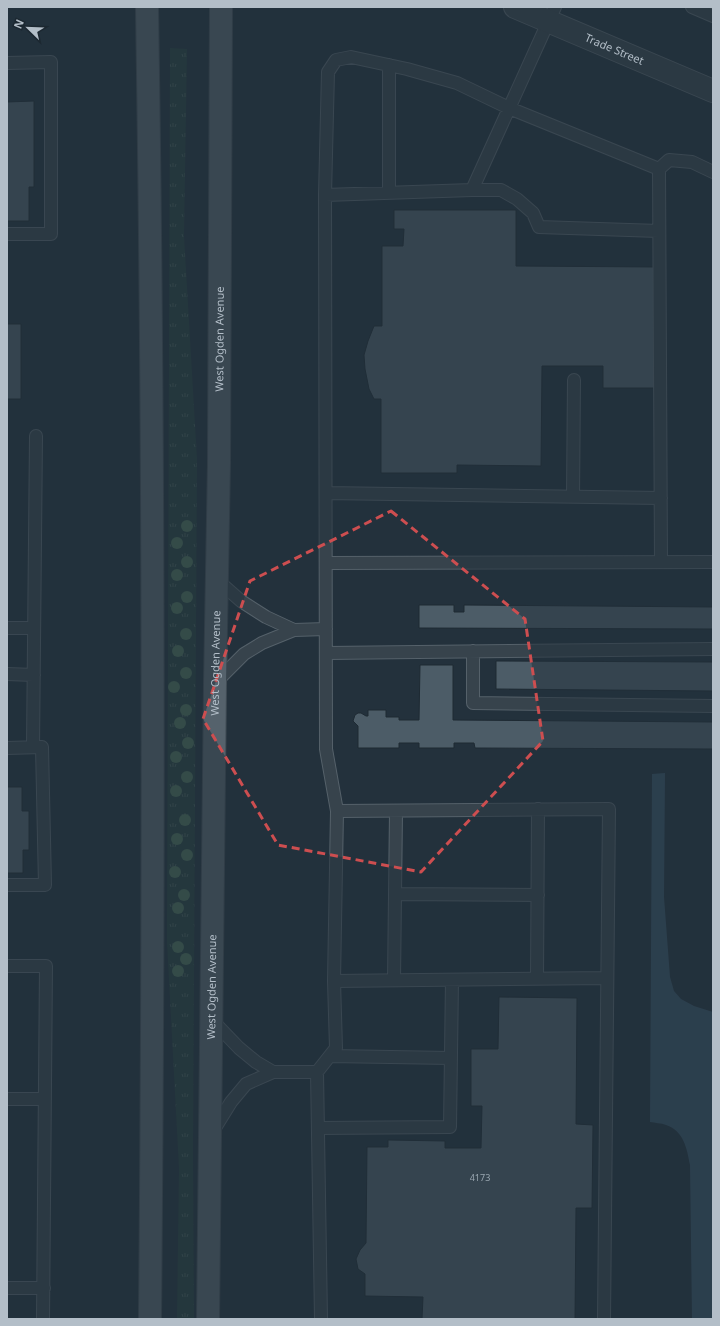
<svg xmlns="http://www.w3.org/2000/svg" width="720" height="1326" font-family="'Noto Sans',sans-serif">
<defs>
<pattern id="grass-tufts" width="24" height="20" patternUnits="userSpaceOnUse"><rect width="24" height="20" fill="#263f3e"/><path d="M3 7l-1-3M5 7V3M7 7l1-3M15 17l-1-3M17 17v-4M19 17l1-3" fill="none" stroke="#435958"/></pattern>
</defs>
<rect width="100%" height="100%" fill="#23313c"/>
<!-- grass -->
<path fill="url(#grass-tufts)" d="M170,48L187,49L184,236L197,459L193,1152L194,1319H177L179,1168L167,942Z"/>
<!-- water -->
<path fill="#375063" d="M665,773L664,897L670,977L674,991L681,999L694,1006L713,1012V1319H692L690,1165C687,1149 684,1131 666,1125C661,1123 655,1123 650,1122L652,774Z"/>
<!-- building -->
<path fill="#4c5c67" stroke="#1e2a33" d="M34,101V187H29V221H7V102Z
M394,210H516V266L656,267V388H603V366H542L541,466L457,465V473H381V399H374L369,389L365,369L364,355L368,341L374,326H382V246H403L404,229H394Z
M7,324H21V399H7Z
M419,605H454V612H464V605L713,607V629L419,628Z
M496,661L713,662V691L496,689Z
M420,665H453V720L713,722V749L475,748L474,743H454V748H419V743H399V748H358V726L353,721L355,715L358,713H361L366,716H368V710H386V717H399V720H419Z
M7,787H22V811H29V850H23V873H7Z
M499,997L577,998L576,1124L593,1125L592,1208H576L575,1319H422L423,1297L365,1296V1274L358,1269L356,1259L360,1250L366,1243L367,1147H388V1140L445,1141V1148H481L482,1106H471V1049H498Z
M7,1149H8V1276H7Z"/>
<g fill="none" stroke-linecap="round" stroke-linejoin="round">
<defs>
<path id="service" d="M692,7L713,16
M7,63L51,62V234H7
M389,65V193
M472,190H501L517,199L533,213L539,227L659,231
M325,195L328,72L336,60L351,57L407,69L457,83L509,108L659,169
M326,493L661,498
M573,496L574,380
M661,562L659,169L669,160L692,162L713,172
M326,563L713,562
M216,579L241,601L266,617L294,630
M7,628H34
M473,651V703L713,706
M326,653L713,649
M7,674L34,675
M215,683L244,654L262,643L294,630L326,629
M33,747L36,436
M7,748L42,747L45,885H7
M337,811L326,749L325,195L472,190L555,7
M395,894L538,895
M7,966H46L43,1319
M537,979L538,809
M394,980L396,811
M334,981L337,811L609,809L604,1319
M211,1019L239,1048L256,1062L273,1072
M330,1056L451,1058
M317,1072L336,1048L334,981L607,978
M7,1099H45
M318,1128L450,1127L452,980
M213,1131L231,1102L246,1084L273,1072H317L321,1319
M7,1288H44"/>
<g id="minor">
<path id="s1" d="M515,7L713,91"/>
</g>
<g id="primary">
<path d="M147,7C154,444 154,882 150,1319"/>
<path id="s2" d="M208,1319L215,684L219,463L221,7"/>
</g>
</defs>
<!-- service casing -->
<use href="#service" stroke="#55616a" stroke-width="14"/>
<!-- minor casing -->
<use href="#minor" stroke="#55616a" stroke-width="24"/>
<!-- primary casing -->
<use href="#primary" stroke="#404c55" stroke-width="24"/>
<!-- service -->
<use href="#service" stroke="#37434c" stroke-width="12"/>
<!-- minor -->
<use href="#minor" stroke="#37434c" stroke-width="22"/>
<!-- primary -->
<use href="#primary" stroke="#55626c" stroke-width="22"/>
</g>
<!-- trees -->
<g fill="#4a6a58">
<circle cx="187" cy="526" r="6"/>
<circle cx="177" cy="543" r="6"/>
<circle cx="187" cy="562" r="6"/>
<circle cx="177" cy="575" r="6"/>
<circle cx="187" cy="597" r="6"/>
<circle cx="177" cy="608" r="6"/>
<circle cx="186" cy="634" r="6"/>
<circle cx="178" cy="651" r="6"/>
<circle cx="186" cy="673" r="6"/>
<circle cx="174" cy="687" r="6"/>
<circle cx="186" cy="710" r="6"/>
<circle cx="180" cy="723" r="6"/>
<circle cx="188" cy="743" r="6"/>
<circle cx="176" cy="757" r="6"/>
<circle cx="187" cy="777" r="6"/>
<circle cx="176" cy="791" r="6"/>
<circle cx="185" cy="820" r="6"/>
<circle cx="177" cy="839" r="6"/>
<circle cx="187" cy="855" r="6"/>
<circle cx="175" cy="872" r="6"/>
<circle cx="184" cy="895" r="6"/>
<circle cx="178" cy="908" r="6"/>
<circle cx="178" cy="947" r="6"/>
<circle cx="186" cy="959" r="6"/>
<circle cx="178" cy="971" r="6"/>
</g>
<!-- marked area -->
<path d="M0 0H720V1326H0ZM391,511L525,619L543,741L421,872L278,845L203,719L250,581Z" fill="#23313c" fill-opacity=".55" fill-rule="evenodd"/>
<path fill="none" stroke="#cd4e50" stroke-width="3" stroke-dasharray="8 5" stroke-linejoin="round" d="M391,511L525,619L543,741L421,872L278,845L203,719L250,581Z"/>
<g text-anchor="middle" stroke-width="3" stroke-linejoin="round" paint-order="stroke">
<!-- number labels -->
<g font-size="9" fill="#99a6b0">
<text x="480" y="1181">4173</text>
</g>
<!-- street labels -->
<g font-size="11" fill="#b3bec8" stroke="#1c2831">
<text dy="4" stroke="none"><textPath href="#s1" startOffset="108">Trade Street</textPath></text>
<text dy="4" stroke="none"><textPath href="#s2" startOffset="980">West Ogden Avenue</textPath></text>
<text dy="4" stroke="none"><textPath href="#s2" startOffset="656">West Ogden Avenue</textPath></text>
<text dy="4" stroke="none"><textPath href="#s2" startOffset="332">West Ogden Avenue</textPath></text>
</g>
</g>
<!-- border -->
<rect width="720" height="1326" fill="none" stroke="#b3bec8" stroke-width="16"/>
<!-- north arrow -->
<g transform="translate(28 28) rotate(293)" stroke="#1c2831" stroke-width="3" paint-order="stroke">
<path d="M0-3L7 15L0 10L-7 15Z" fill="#b3bec8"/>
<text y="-6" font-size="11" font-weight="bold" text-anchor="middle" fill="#b3bec8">N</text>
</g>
</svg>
